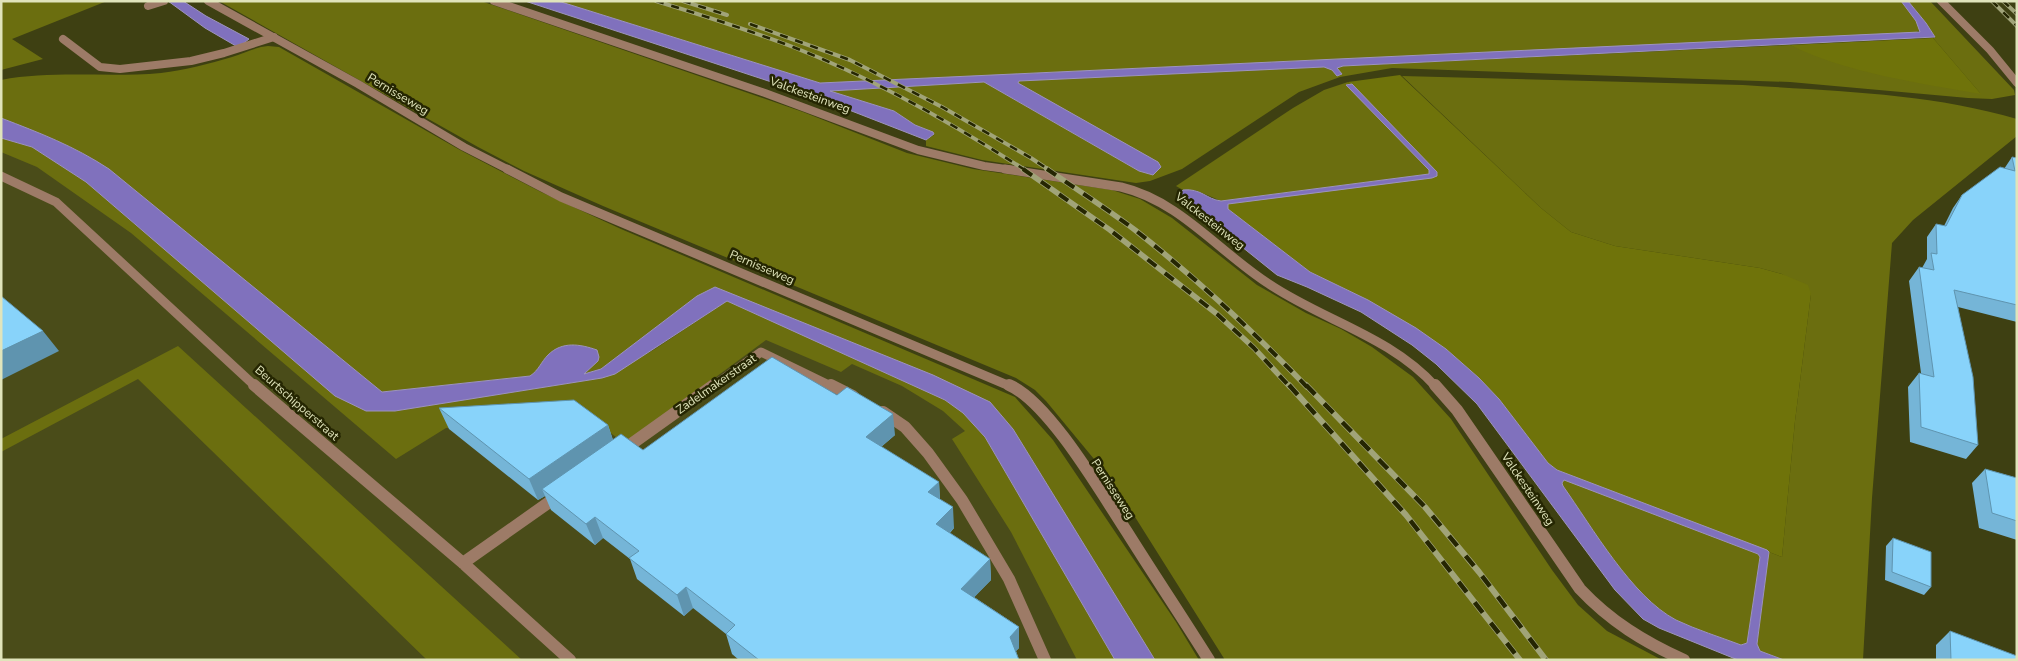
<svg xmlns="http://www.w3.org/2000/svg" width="2018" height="661" font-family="'Nunito Sans',sans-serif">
<rect width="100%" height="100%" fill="#3e4012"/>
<!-- built -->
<path fill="#4a4c19" d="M1,141L749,287L1011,397L1032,416L1055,446L1187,660H1Z"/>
<!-- green -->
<path fill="#6b6e0f" d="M1,1H107L12,39L43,59L1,70Z
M219,1H481L803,112L907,153L973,169L1112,190L1140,199L1172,218L1257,285L1306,313L1341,329L1372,347L1413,377L1451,419L1552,570L1578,605L1607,631L1662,660H1225L1113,482L1046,401L1035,390L1016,378L603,206L524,171L478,147Z
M558,1H1901L1916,21L1920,30L1915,33L820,83Z
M1908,1H1930L2014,90L2015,95L1992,99L1968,98L1790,82L1392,68L1340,77L1299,92L1182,169L1150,181L1136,183L982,160L926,146V140L934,135L933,132L915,125L894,111L830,91L984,82L1139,171L1153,175L1160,168L1018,83L1019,81L1324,67L1338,71V67L1343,66L1790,45L1866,71L1980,93L1933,38L1935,37L1926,23Z
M268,46L279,47L460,150L541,192L621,229L1015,397L1053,440L1176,622L1199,660H1155L1013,429L715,287L697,296L601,369L583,374L591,367L547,356L539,370L530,376L382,392L109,169C74,146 40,133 1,118V80C54,70 108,78 161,73C185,70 209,64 232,57C244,53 256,47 268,46Z
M1402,76L1743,85C1833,91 1930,93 2017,119V136L1913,220L1892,243L1872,498L1863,660H1784L1760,651L1757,644L1769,552L1782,557L1795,421L1811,294L1782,274L1760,268L1615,246L1571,232L1541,208Z
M1348,82L1350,84L1347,85L1429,170V174L1221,201L1195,190H1183L1176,186L1293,108L1324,90Z
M1,138L32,147L86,182L139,228L395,411L602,378L655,349L727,301L945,400L963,413L985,437L1115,660H1077L1011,532L952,439L965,431L943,411L902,386L852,364L841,372L766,340L625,444L595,421L446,428L396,459L131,233L37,167L1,152Z
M178,346L522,660H427L138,379L1,452V439Z
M1564,479L1758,554L1760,557L1747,643L1741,645C1720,637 1697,630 1676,620C1632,597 1592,527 1563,486L1562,483Z"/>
<!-- forest -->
<path fill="#6f730a" d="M1933,38L1981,94C1919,83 1847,73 1790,45Z
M1400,75L1541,208L1571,232L1615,246L1760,268L1782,274L1808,285L1811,294L1795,421L1782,557L1557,470L1548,463L1499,399L1479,378L1446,349L1368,300L1310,272L1228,209V204L1437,174L1348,82Z"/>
<!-- water -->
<path fill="#8071bd" stroke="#9d94bc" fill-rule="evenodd" d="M168,1H183L206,16L249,39L244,43L236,46L205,28Z
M525,1H558L820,83L1920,32L1916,21L1901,1H1908L1926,23L1935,37L1343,66L1337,68L1342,74L1337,76L1332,70L1324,67L1019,81L1018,83L1158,162L1161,167L1153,175L1139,171L984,82L830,91L894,111L915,125L933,132L934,134L926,140L808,94Z
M1352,84L1437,172V176L1432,178L1228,204V209L1310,272L1368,300L1416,328L1446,349L1479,378L1499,399L1548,463L1557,470L1767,550L1769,552L1757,644L1760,651L1784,660H1738L1659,628L1643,619L1615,590L1477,404L1436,364L1412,345L1361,312L1307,287L1277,275L1181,198L1180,194L1183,190C1201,188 1206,199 1221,201L1429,174V170L1346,85ZM1564,480L1758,554L1760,557L1747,643L1741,645C1720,637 1697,630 1676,620C1632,597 1592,527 1563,486L1562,483Z
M1,118C40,133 74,146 109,169L382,392L530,376C539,370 541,362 548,355C562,341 580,344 597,350L599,357L598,361L584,374L601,369L697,296L715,287L933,375L990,402L1013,429L1155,660H1115L985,437L963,413L945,400L727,301L615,374L602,378L395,411H366L335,396L86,182L32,147L1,138Z"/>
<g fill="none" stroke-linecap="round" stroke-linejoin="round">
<!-- lane -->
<path stroke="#9d7b67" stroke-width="8" d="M148,6L164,1
M63,39L100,67L120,69L191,61L224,53L274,37"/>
<!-- street-far2 -->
<path stroke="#9d7b67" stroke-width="8" d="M208,1L358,84L464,147L509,170
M494,1L765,93L918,150L984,166L1013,170
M1941,1L1990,50L2017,83"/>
<!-- street-far1 -->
<path stroke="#9d7b67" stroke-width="9" d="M507,169L561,197L1012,387
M1005,169L1121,187C1180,201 1219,252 1269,284C1324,321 1390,336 1436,387
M1,176L56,202L256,387
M712,387L761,352L833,387"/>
<!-- street -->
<path stroke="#9d7b67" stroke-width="12" d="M254,385L463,563L570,660
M831,385L853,396
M1009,385C1049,402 1102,494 1127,532C1154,575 1182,617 1209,660
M1435,385L1457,410L1580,589C1610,621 1644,642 1684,660
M883,412L905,427L928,453L962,500L1009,579L1045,660
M623,450L714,385
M463,563L558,496"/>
<defs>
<path id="rail-far2" d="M656,1C702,15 748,30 793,47C875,79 952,123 1025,170
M683,1L727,15
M1992,1L2017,26
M2003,1L2017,14
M750,24L850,60L942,107L1031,158L1049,170"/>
<path id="rail-far1" d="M1023,169L1110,230L1217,314L1254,348L1290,387
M1047,169C1076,189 1107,209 1135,230C1196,278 1253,331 1307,387"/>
<path id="rail" d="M1289,385L1406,515L1520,660
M1306,385L1425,507L1479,572L1546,660"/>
</defs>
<!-- rail-far2 casing -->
<use href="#rail-far2" stroke="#a1a479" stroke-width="4"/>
<!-- rail-far1 casing -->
<use href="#rail-far1" stroke="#a1a479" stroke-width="5.5"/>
<!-- rail casing -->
<use href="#rail" stroke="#a1a479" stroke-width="6"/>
<!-- rail-far2 -->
<use href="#rail-far2" stroke="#252602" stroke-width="2.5" stroke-dasharray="8" stroke-linecap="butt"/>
<!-- rail-far1 -->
<use href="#rail-far1" stroke="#252602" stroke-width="4" stroke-dasharray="11" stroke-linecap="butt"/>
<!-- rail -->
<use href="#rail" stroke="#252602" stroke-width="4.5" stroke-dasharray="13" stroke-linecap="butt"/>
</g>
<!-- wall -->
<path fill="#75b5d7" d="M2012,157L2017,158V322L1958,307L1978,445L1966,459L1910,442L1908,387L1919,373H1921L1909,281L1919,267L1922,268L1927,259V237L1936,224L1944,226L1953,208L1962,195L2004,169Z
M439,408L608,425L613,440L643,450L895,435L881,447L939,482L940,499L954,528L950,533L990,559L991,580L974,597L1019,627V648L1016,651L1019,660H739L732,654L726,634L693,608L684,616L637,579L630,559L603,538L595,545L551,510L545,496L538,500L449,429Z
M1985,469L2017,478V540L1979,528L1972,483Z
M1893,538L1931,587L1924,595L1885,580L1886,546Z
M1950,631L2017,660H1936V645Z"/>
<!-- shaded-wall -->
<path fill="#5f94af" d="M43,331L59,351L1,380V351Z
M893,414L895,435L868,458L866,437Z
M608,425L615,446L542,489L545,496L538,500L529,479Z
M939,482L940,503L928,492Z
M953,507L954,528L937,545L936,524Z
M595,517L603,538L595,545L586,524Z
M990,559L991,580L962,610L961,589Z
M686,587L693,608L684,616L677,595Z
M1019,627V648L1010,657V637Z"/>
<!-- building -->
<path fill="#88d3fa" stroke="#5f94af" d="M2012,157L2017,158V305L1954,290L1973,377L1978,445L1921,427L1919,373L1934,377L1919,267L1934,270L1931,253L1937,254L1936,224L1946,226L1962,195L2000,167L2015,171Z
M1,296L43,331L1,351Z
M772,357L837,395L847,387L893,414L866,437L939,482L928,492L953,507L936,524L990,559L961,589L1019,627L1010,637L1019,660H759L726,634L735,625L686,587L677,595L629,558L639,551L595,517L586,524L542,489L621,434L643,450Z
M574,400L608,425L529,479L439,408Z
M1985,469L2017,478V521L1992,513Z
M1893,538L1931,552V587L1892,572Z
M1950,631L2017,656V660H1951Z"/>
<g text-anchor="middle" stroke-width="5" stroke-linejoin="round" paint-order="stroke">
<!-- street labels -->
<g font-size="12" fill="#e0e4bb" stroke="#252602">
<text transform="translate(398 94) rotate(31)" y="4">Pernisseweg</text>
<text transform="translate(810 95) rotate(20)" y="4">Valckesteinweg</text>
<text transform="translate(1210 221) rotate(38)" y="4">Valckesteinweg</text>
<text transform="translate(762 267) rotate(23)" y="4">Pernisseweg</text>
<text transform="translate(716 384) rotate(-35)" y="4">Zadelmakerstraat</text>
<text transform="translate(297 403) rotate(41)" y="4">Beurtschipperstraat</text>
<text transform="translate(1113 489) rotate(57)" y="4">Pernisseweg</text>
<text transform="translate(1528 489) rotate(56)" y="4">Valckesteinweg</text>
</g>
</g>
<!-- border -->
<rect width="2018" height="661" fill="none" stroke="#e0e4bb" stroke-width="5"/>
</svg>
